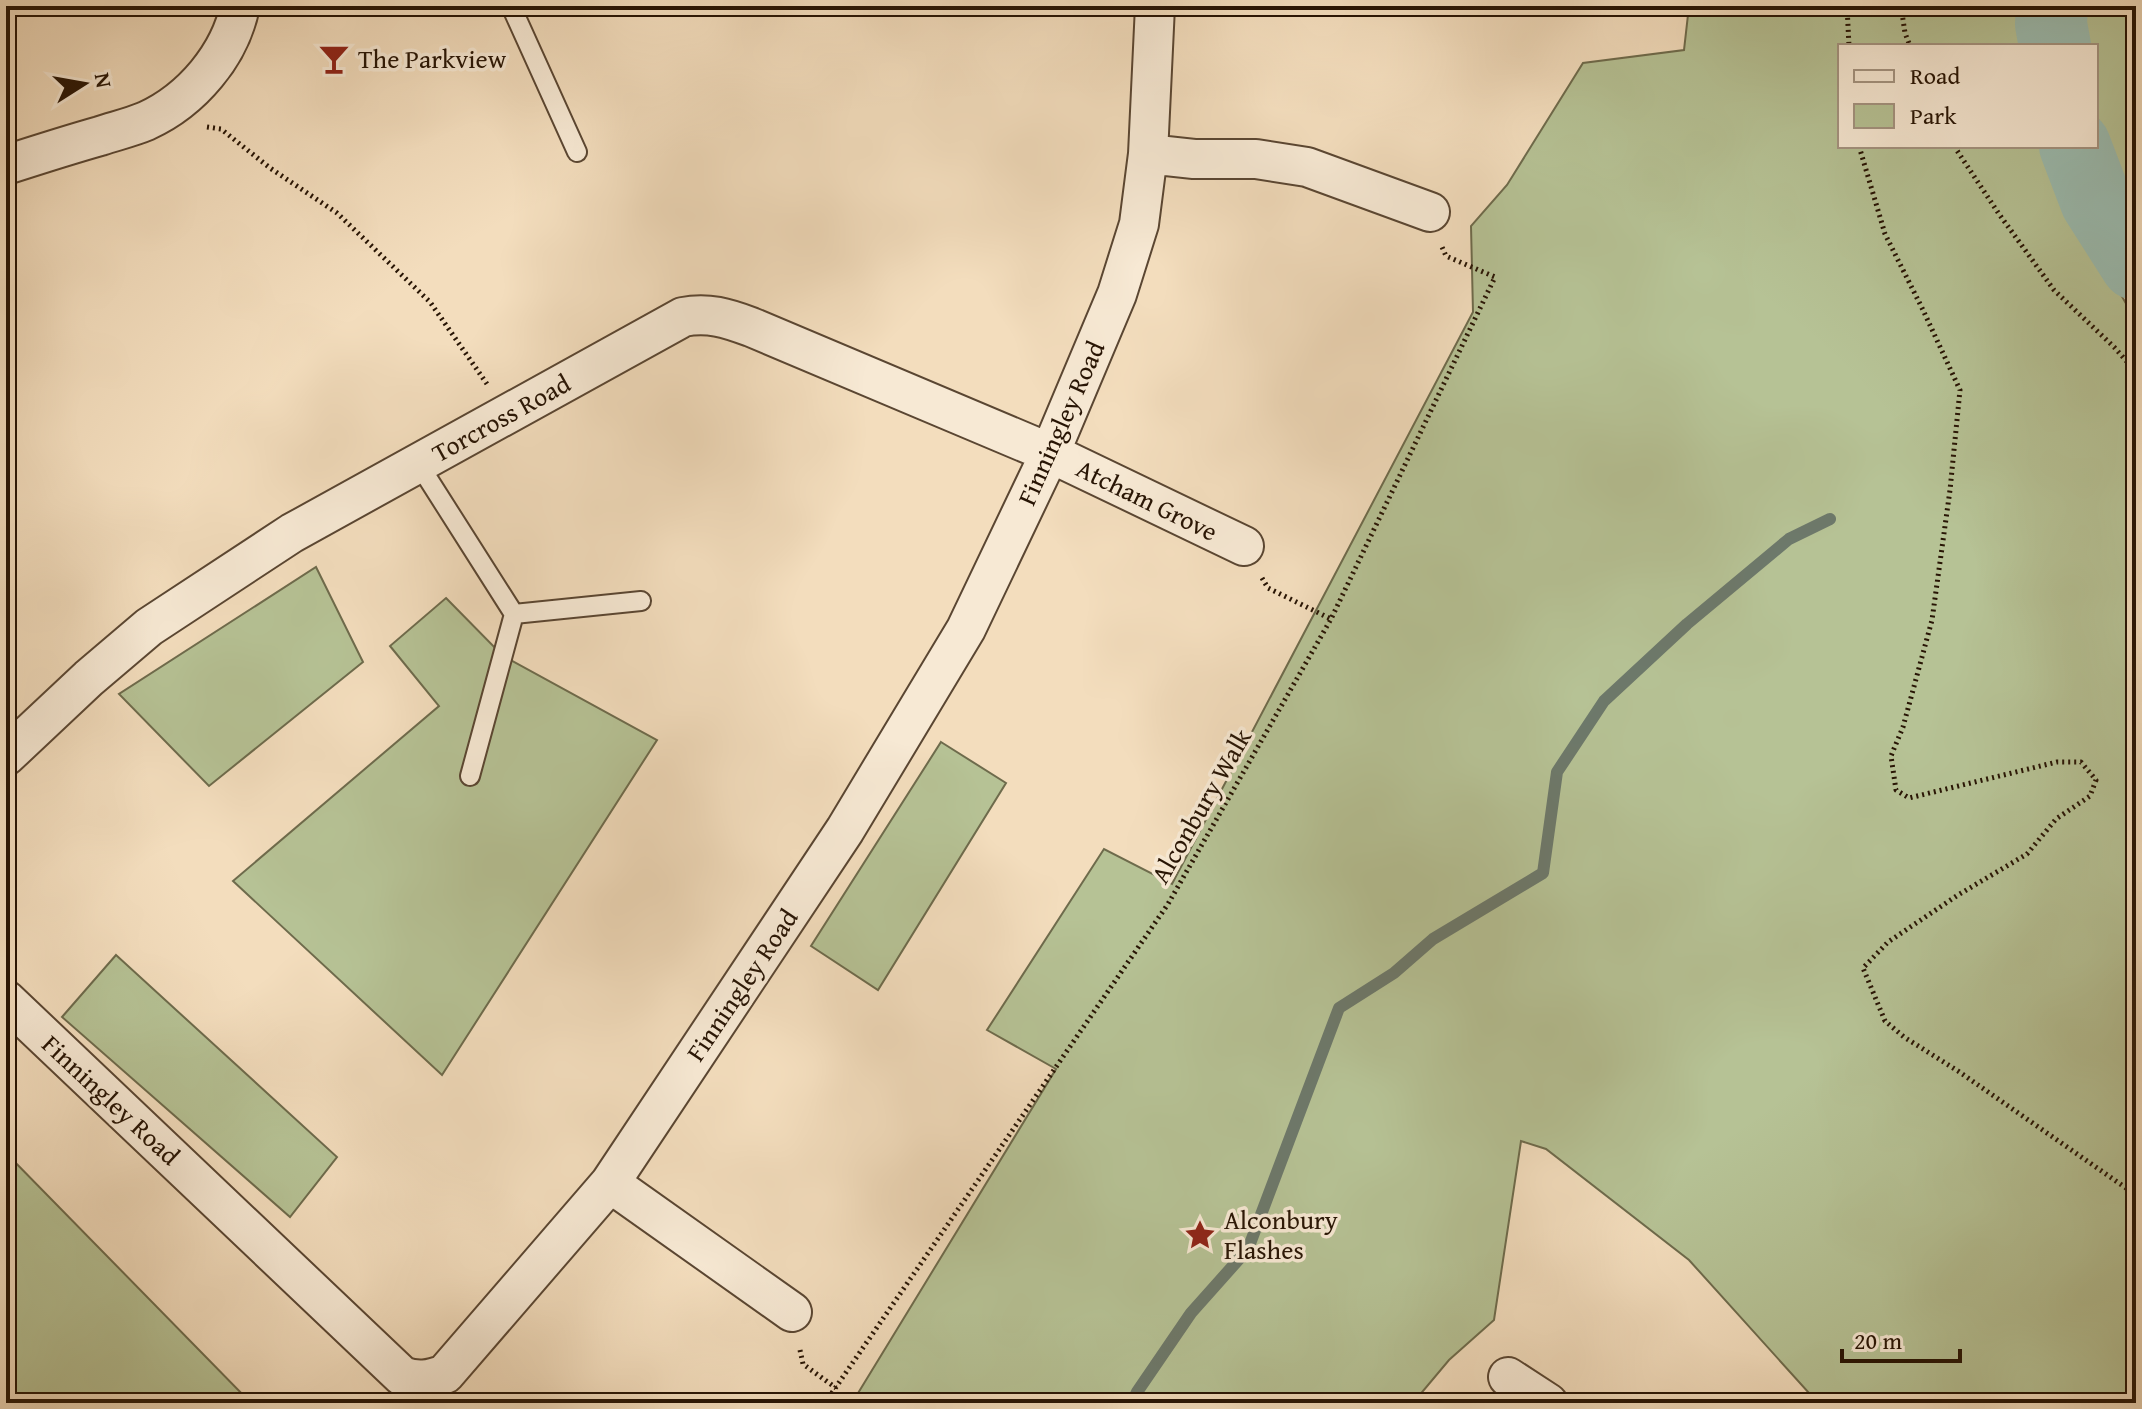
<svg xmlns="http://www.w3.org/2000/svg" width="2142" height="1409" font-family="'Gentium Book Plus',serif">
<rect width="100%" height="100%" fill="#f3ddbd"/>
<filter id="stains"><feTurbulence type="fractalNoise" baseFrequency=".0025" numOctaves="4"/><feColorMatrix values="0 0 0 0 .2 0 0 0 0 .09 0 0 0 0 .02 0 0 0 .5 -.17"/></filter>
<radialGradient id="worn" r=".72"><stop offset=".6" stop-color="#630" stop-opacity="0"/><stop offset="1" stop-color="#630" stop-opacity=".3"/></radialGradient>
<!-- green -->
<path fill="#b6c295" stroke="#6e6b4c" stroke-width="2" d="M1689,6H2038L2040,46H1840V146H2049L2076,216L2136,321V1403H1818L1689,1260L1546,1149L1521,1141L1494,1320L1449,1360L1413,1403H852L1056,1069L987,1030L1104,849L1172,884L1473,312L1471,226L1507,185L1583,63L1684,50Z
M2083,6H2136V211L2110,168L2096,111V46H2085Z
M316,567L363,662L209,786L119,694Z
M446,598L503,656L657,740L442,1075L233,881L439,706L390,646Z
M941,742L1006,783L878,990L811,946Z
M116,955L337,1157L290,1217L62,1017Z
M6,1153L251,1403H6Z"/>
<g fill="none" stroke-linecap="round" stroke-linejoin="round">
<!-- stream -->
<path stroke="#6d796b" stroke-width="12" d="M1132,1403L1137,1392L1191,1313L1248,1249L1339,1008L1394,973L1433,939L1543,873L1557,772L1604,701L1687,624L1789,539L1830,519"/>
<!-- river -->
<path stroke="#9bbcb0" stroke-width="72" d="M2052,6L2051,24L2055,46
M2075,146L2096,201L2136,264"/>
<defs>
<path id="lane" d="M511,6L577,152
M418,463L514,614L641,601
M470,776L514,614"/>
<path id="street" d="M1148,154L1194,159H1256L1307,167L1430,212
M6,165C37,155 68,145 100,136C115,131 132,127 146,121C192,100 230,55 240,6
M6,756L89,678L149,627L292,533L683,317C708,312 727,318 751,327L1050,453L1244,546
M6,1000L402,1376C418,1382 429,1380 445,1374L610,1183L845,830L966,629L1050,453L1117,294L1139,224L1148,154L1155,6
M610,1183L792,1312
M1508,1377L1548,1403"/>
</defs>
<!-- lane casing -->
<use href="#lane" stroke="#5a4632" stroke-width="22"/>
<!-- street casing -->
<use href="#street" stroke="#5a4632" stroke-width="42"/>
<!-- path -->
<path stroke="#271404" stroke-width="5" stroke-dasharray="2 4" stroke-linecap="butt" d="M1847,6L1849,46
M1901,6L1905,33L1910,46
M207,127L221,129L270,168L337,213L430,302L487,384
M1859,146L1885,234L1923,310L1960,390L1950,490L1932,620L1903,727L1891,756L1896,790L1909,798L2057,762H2081L2096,780L2090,796L2056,819L2027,854L1958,895L1888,942L1863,968L1885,1021L1904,1037L1958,1071L2136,1195
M1954,146L1999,214L2054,290L2114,347L2136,372
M1262,578L1268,588L1331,619
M800,1350L803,1364L836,1388
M825,1403L1168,904L1331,619L1495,277L1446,256L1442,247"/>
<!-- lane -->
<use href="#lane" stroke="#f7e9d4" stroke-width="18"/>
<!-- street -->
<use href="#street" stroke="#f7e9d4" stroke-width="38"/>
</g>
<!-- icons -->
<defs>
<symbol id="bar-bare" viewBox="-9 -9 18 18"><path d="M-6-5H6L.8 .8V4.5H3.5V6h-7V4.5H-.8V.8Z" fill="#8f2418" stroke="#f7e9d4" stroke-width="2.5" paint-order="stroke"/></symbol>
<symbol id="sight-bare" viewBox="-9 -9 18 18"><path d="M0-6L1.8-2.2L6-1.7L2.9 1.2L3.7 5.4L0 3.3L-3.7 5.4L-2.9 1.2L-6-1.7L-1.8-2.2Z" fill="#8f2418" stroke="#f7e9d4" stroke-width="2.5" paint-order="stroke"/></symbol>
</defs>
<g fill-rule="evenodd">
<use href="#bar-bare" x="312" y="37" width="44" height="44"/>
<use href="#sight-bare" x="1178" y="1213" width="44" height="44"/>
</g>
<g text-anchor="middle" stroke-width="7" stroke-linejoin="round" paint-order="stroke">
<!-- poi labels -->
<g font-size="26" fill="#271404" stroke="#f7e9d4" text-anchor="start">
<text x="358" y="68">The Parkview</text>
<text x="1224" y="1229">Alconbury<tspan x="1224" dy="30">Flashes</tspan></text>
</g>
<!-- street labels -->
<g font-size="26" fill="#271404" stroke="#f7e9d4">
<text transform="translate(501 418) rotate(-29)" y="9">Torcross Road</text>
<text transform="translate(1061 423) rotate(-66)" y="9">Finningley Road</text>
<text transform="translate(1147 500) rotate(26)" y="9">Atcham Grove</text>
<text transform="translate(1201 806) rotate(-60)" y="9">Alconbury Walk</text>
<text transform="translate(742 985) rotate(-56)" y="9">Finningley Road</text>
<text transform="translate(111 1100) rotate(43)" y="9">Finningley Road</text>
</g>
</g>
<!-- margin -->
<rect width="2142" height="1409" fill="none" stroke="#f3ddbd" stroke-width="32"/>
<rect x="8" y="8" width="2126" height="1393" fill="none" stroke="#271404" stroke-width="4"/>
<rect x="16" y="16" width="2110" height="1377" fill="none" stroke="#271404" stroke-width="2"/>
<!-- legend -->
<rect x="1838" y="44" width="260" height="104" fill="#f7e9d4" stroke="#a49481" stroke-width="2"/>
<rect x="1854" y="70" width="40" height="12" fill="#f7e9d4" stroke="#a49481" stroke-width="2"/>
<text x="1910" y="84" font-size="24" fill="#271404">Road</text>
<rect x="1854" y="104" width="40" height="24" fill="#b6c295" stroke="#a49481" stroke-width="2"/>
<text x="1910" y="124" font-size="24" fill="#271404">Park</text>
<!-- north arrow -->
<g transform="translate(84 84) rotate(79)" stroke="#f7e9d4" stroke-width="6" paint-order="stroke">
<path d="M0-6L14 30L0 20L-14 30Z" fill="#271404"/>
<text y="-12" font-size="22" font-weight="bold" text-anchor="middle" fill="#271404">N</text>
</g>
<!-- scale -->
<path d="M1842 1349v12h118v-12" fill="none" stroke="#271404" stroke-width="4"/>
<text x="1854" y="1349" font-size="24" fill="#271404" stroke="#f7e9d4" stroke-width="6" paint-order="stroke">20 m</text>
<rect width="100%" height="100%" filter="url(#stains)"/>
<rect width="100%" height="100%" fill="url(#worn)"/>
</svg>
